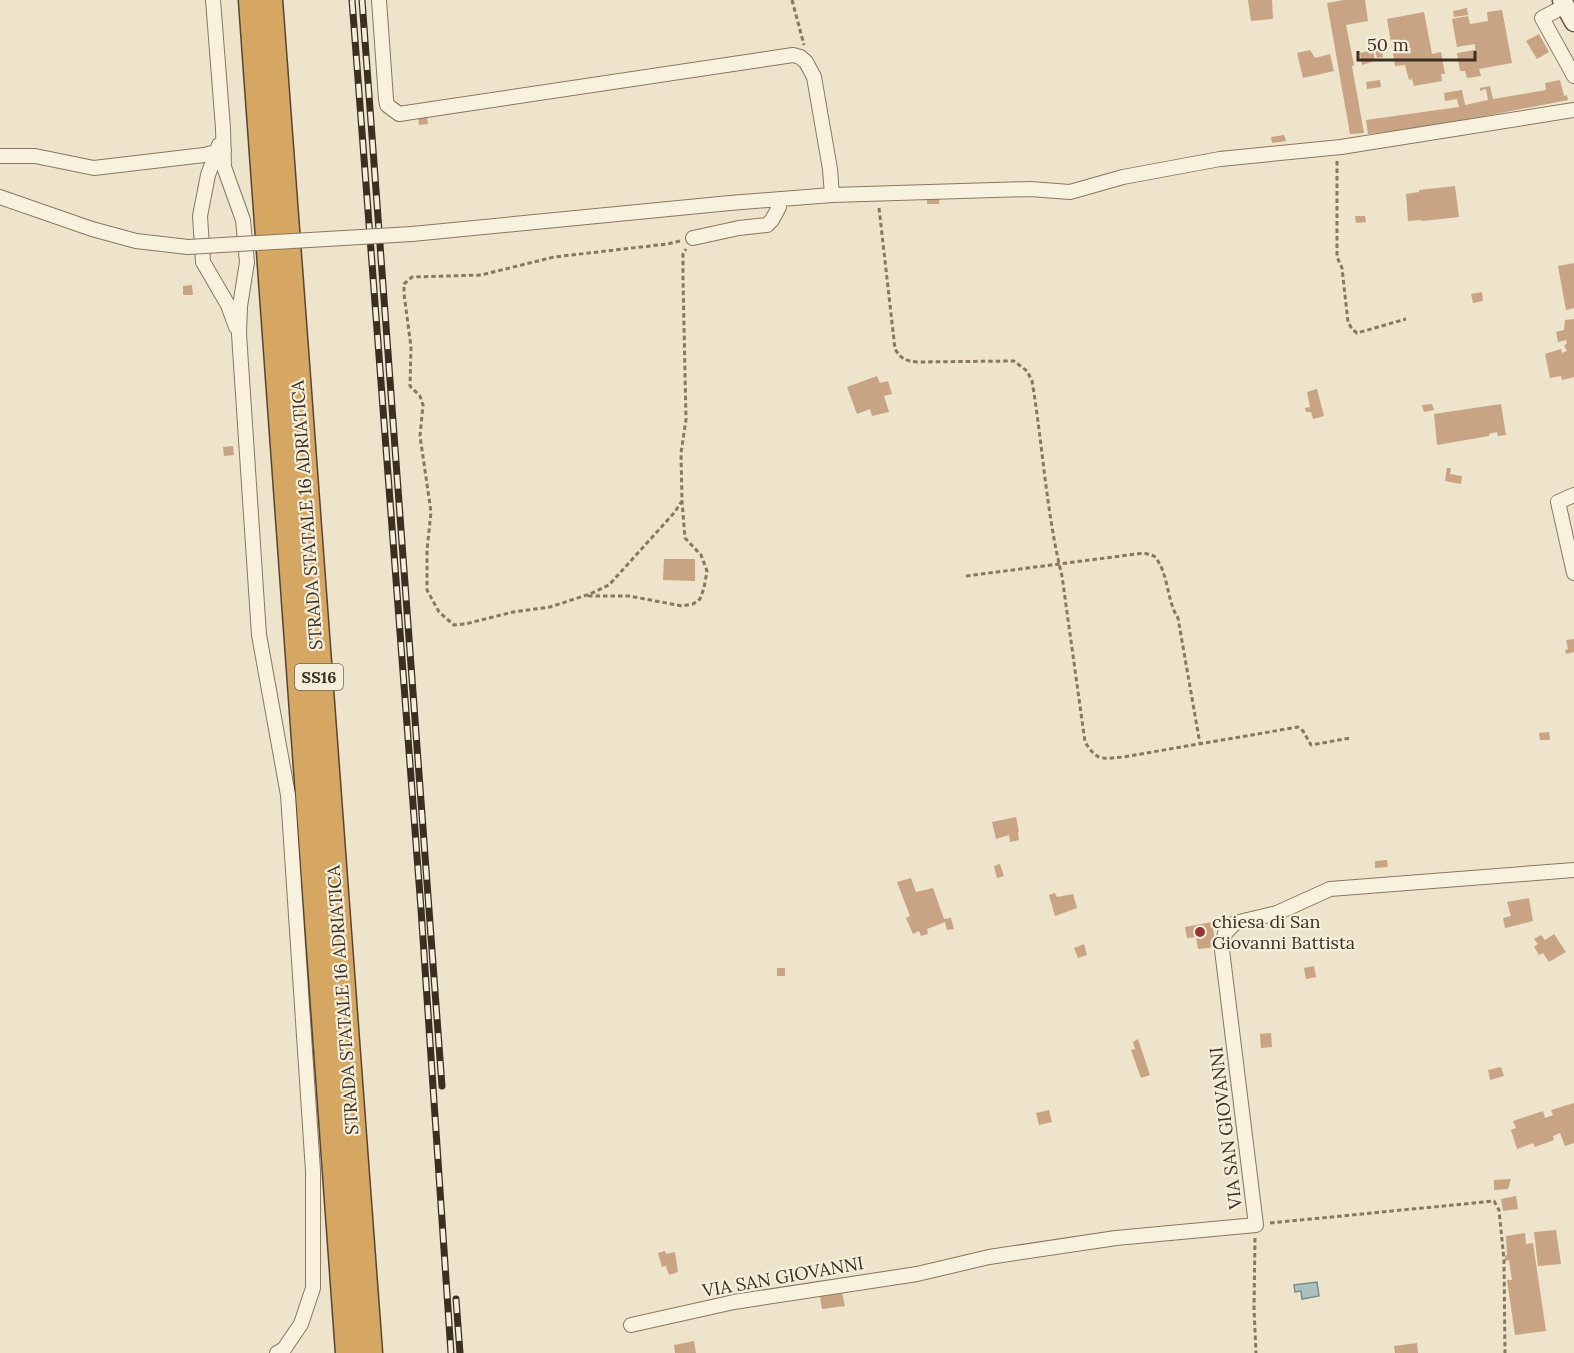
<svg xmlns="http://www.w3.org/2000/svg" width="1574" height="1353" font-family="Lora,serif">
<rect width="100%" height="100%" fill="#ede4cb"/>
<!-- water -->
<path fill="#abc2bc" stroke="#72908a" stroke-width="1.5" d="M1317,1282L1319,1296L1302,1299L1301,1291L1295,1292L1294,1285Z"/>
<!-- building -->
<path fill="#c8a384" d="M1248,0H1272L1273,19L1251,21Z
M1344,0H1365L1368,21L1346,25L1354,65L1352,66L1364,133L1350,134L1327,3Z
M1467,8L1468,15L1454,17L1453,11Z
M1502,10L1512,63L1479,69L1481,76L1467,78L1465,71H1460L1457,53L1475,50V44L1457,47L1452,19L1468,16L1470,24L1488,21L1487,12Z
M1424,12L1432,54L1441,52L1445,74H1441L1442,81L1414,86L1412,79L1409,80L1405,65L1395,66L1387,19Z
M1539,34L1549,52L1537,59L1526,41Z
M1381,43L1383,57L1377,58L1374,44Z
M1310,50L1315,58L1330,54L1334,71L1303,78L1297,53Z
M1373,50L1375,61L1362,65L1360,53Z
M1380,80L1381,87L1367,89L1366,82Z
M1560,80L1564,96L1567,95L1568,100L1449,123V125L1368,134L1366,120L1459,107L1457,99L1445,101L1444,93L1462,90L1465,105L1488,100L1486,89L1480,91V88L1490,86L1493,99L1546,90L1545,83Z
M427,115L428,124L419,125L418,117Z
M1284,135L1286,141L1272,143L1271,137Z
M1455,186L1459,217L1422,221L1421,220L1408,221L1406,194L1419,192V190Z
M927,194H940L939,204H927Z
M1355,216H1365L1366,222L1356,223Z
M1574,263V308L1566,310L1558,266Z
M192,285L193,295H183V286Z
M1482,292L1483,301L1473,303L1471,294Z
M1574,319V377L1562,380L1561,376L1550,378L1545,354L1561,349L1562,353L1567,351L1564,345L1567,344L1566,340L1558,342L1556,332L1564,330L1565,320Z
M877,376L880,383L888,381L892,394L884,396L889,412L872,416L870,409L857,414L847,387Z
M1317,389L1324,416L1313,419L1311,412H1306L1305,408L1310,407L1307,392Z
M1432,404L1434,410L1424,412L1422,405Z
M1501,404L1506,435L1498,436L1497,432L1489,434V436L1437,445L1434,414Z
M233,446L234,455L224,456L223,447Z
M1447,468H1451L1450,474L1462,476L1461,484L1445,481Z
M664,559H695V581L663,580Z
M1574,639V652L1566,654L1565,650L1568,649L1566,640Z
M1549,732L1550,740H1540L1539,733Z
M1016,817L1019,832H1018L1019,840L1010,842L1009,835L996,839L992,822Z
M1387,860L1388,867L1375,868V861Z
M1000,864L1004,876L997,878L994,866Z
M911,878L916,892L933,888L944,919L951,918L954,929L947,930L945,922L927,929L928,934L921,936L919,931L913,934L906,918L910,916L897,882Z
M1055,893L1057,897L1073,894L1077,908L1055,916L1049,895Z
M1529,898L1533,921L1505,928L1503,918L1511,916L1507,902Z
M1212,922L1216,947L1198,949L1196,937L1187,938L1185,927Z
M1554,934L1566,952L1549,962L1543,953L1539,955L1534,947L1538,944L1534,939L1541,935L1545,940Z
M1084,944L1087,955L1078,958L1074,948Z
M1314,966L1316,977L1306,979L1304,968Z
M777,968H785V976H777Z
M1271,1033L1272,1047L1261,1048L1260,1034Z
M1138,1039L1150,1075L1141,1078L1131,1050L1135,1049L1133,1042Z
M1501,1067L1504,1076L1490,1080L1488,1070Z
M1574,1103V1143L1565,1146L1560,1133L1553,1136L1554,1140L1535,1147L1533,1143L1517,1149L1511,1130L1516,1128L1513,1121L1543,1111L1545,1118L1553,1115L1551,1110Z
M1049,1110L1052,1122L1039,1125L1036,1113Z
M1511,1179L1508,1189L1494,1190V1180Z
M1516,1196L1518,1209L1503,1211L1501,1199Z
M1556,1230L1561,1264L1538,1266L1534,1232Z
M1525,1233L1526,1244L1533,1243L1546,1331L1515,1335L1507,1280H1512L1509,1260L1505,1261V1256L1507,1255L1506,1236Z
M665,1251L666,1254L675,1252L678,1272L669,1275L666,1266L662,1267L658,1253Z
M842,1293L845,1306L822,1309L820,1296Z
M694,1341L696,1353H675L674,1345Z
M1417,1343L1418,1353H1395L1394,1346Z"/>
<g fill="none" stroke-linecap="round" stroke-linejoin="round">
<defs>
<path id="street" d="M213,0L223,128L224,167L243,220L247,262L240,306L239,334L259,635L288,795L313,1171V1288L301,1324L284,1349L277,1353
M379,0L386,99L387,105L399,114L793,55L800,57L806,62L814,77L830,169L832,195
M1565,6L1542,18L1574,76
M219,145L208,175L200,216L203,262L228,305L236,327
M0,156H35L94,168L204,155L224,150
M0,197L92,229L136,241L188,247
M412,234L730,203L832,195L1030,189L1070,192L1123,177L1220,159L1341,147L1574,110
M693,238L739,228L767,225L772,220L779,207L777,200
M1574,495L1558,502L1574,573
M631,1325L734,1302L917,1274L989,1257L1116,1238L1256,1225L1222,950L1225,933L1235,923L1277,913L1330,889L1574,870"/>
<path id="secondary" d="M1562,0L1574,22"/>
<path id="highway" d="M251,0L348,1353
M270,0L370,1353"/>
</defs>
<!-- street casing -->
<use href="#street" stroke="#897760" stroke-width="16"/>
<!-- secondary casing -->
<use href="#secondary" stroke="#6b5843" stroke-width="21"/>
<!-- highway casing -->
<use href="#highway" stroke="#574534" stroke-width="27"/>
<!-- path -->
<path stroke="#897760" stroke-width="3" stroke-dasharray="4.5 3" stroke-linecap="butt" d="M792,0L804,45
M1337,161V257L1342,268L1348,322L1352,329L1357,333L1406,319
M879,208L895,349C901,359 906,361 917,362L1014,361L1027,371L1032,381C1043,446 1046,512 1062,576L1085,742C1097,761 1101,759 1123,757L1298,727L1303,731L1311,745L1350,738
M680,241L667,244L554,257L481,275L412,277L404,284V294L411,347L410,386L420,396L423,405L420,436L431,512L427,550V590L439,612L454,625L465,624L513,612L550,607L590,594L609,585L674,513L682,501
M966,576L1144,553L1154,556C1169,572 1166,600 1178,618L1200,744
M588,596H629L682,606L693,604L700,599L704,588L707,571L701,555L685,538L682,501L681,453L686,420L683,279V254L686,249
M1270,1223L1494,1201L1499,1210L1504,1260L1505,1353
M1255,1238L1254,1309L1256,1353"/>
<!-- street -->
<use href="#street" stroke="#f7f1de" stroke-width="14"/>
<!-- secondary -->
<use href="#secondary" stroke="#f7f1de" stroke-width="18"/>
<!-- highway -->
<use href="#highway" stroke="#d5a763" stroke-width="24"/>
<defs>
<path id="rail" d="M352,0L421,909L451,1353
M362,0L442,1086
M456,1299L460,1353"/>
</defs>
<!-- rail casing -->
<use href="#rail" stroke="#3b2f22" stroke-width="7"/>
<!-- rail -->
<use href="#rail" stroke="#f4eeda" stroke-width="4.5" stroke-dasharray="14" stroke-linecap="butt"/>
<defs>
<path id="street-bridge" d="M188,247L412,234"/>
</defs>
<!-- street-bridge casing -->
<use href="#street-bridge" stroke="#897760" stroke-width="16" stroke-linecap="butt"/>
<!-- street-bridge -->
<use href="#street-bridge" stroke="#f7f1de" stroke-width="14"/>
</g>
<!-- markers -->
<circle fill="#943634" stroke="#f4eeda" stroke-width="2" cx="1200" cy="932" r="6"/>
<g text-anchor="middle" stroke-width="4.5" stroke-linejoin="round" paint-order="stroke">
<!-- shield labels -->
<rect fill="#f4eeda" stroke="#726859" stroke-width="1.5" x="295" y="664" width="48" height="26" rx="4.5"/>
<g font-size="16" font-weight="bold" fill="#3b2f22">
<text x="319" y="683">SS16</text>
</g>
<!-- street labels -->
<g font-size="18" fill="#3b2f22" stroke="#f4eeda">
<text transform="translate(307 515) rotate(-94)" y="6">STRADA STATALE 16 ADRIATICA</text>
<text transform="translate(343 1000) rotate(-94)" y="6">STRADA STATALE 16 ADRIATICA</text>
<text transform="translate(1226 1128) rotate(-97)" y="6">VIA SAN GIOVANNI</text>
<text transform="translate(783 1277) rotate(-10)" y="6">VIA SAN GIOVANNI</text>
</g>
<!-- poi labels -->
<g font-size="18" fill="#3b2f22" stroke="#f4eeda" text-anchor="start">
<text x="1212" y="928">chiesa di San<tspan x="1212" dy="21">Giovanni Battista</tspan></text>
</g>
</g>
<!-- scale -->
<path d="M1358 51v9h117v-9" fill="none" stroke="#3b2f22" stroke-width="3"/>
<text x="1367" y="51" font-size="18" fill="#3b2f22" stroke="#f4eeda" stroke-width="4.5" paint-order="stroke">50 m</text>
</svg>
